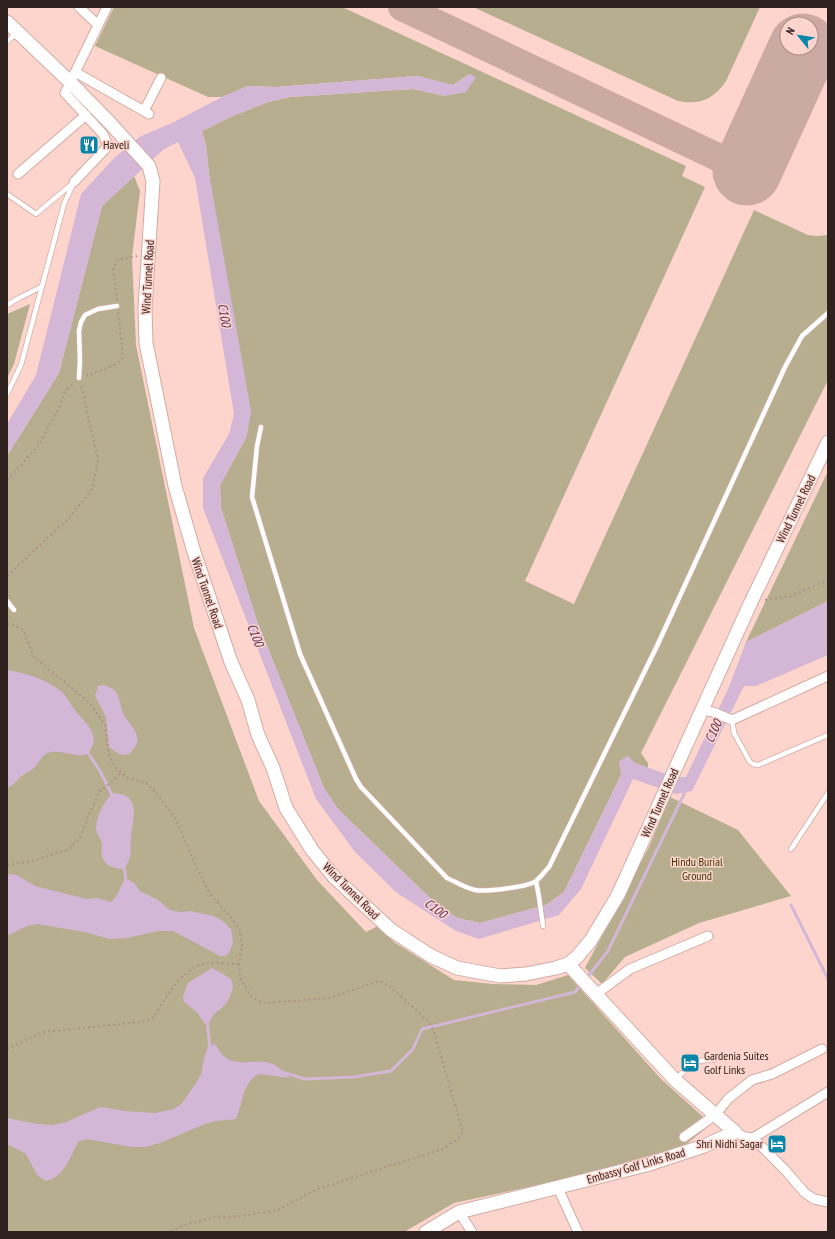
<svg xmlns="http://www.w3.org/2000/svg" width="835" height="1239" font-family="'PT Sans Narrow',sans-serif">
<rect width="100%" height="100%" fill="#fdd5cd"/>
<!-- green -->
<path fill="#b6ae8f" d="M114,7H342L686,166L682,176L705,187L525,581L574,604L754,210L808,235L817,236L828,235V380L641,753L648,763V768L635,763L621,775L564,892L546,905L480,923L457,918L430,898L337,808L324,788L257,621L221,508L220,485L247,436L209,174L206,145L202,131L228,118L268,102L290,97L413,89L445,96L469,74L453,85L417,76L276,87L248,86L222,97H208L95,46Z
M473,7H760L726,81C713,100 700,105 678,101Z
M134,176L140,191L132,257L136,345L194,628L259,801L317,880L366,932L378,926L394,942L454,980L493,984L536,985L568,975L661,1079L711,1124L684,1146L570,1178L454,1203L404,1232H7V456L59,373L102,206Z
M30,304L14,364L7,378V314Z
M828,471V601L746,642Z
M670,797L738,830L791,896L699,923L625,957L602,984L585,968L649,847Z"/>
<!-- water -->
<path fill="#d4b7d6" d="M470,74L476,77L466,92L445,96L413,89L290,97L268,102L228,118L202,131L206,145L209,174L251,411L247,436L220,485L221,508L257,621L324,788L337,808L430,898L457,918L480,923L546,905L564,892L621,775L619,761L628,756L635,763L675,777H686L729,687L746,642L828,601V655L756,686H744L692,791L676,794L633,779L581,889L559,915L479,939L456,931L397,893L355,852L316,799L203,508V478L229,434L234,414L195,178L178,142L164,149L102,206L59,373L7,456V424L36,375L81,194L115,157L141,136L172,123L222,97L248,86L276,87L417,76L453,85Z
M7,670C25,673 43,678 58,689C65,693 69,702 73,708C83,721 103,734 89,752C82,761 59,748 48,753C42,755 40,761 36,766C33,770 27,772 23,775C17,780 14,785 7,788Z
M103,685C107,686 113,688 116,692C120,698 120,706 123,713C126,720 135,728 137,736C138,741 137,744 134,748C128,760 118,754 109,747L106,717L95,696L98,686Z
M112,793C117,793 120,794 124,795C140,802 132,824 131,837C129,850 134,858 123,869C115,869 103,865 102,856C101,852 102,847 102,843C100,837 95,832 96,826C97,815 105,801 112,793Z
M7,874L17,875L35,886L87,899L97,898L111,902L117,895L125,878L134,883L140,891L158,900L170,910L180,912L190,911L204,914L214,916L224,922L231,929L233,943L229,953L225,956H220L173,931H158L127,938L110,939L85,932L37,924L27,926L7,936Z
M212,968L230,978L232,981L233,987L229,999L223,1007L214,1014L209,1023H204L197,1012L184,1002L183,997L188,983Z
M215,1044C218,1048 220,1053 225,1057C237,1067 256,1059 270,1063C278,1065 284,1073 290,1078L259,1074C242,1082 243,1104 236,1119L216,1121L205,1124L160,1143L145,1147H131L87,1139L78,1142C71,1156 63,1178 46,1181L37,1175L26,1154L7,1144V1118L38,1124L53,1125L66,1122L100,1107L125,1111L155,1113L174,1109L182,1103L196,1083L201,1074L205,1055L208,1047Z"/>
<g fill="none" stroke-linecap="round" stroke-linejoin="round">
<!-- stream -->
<path stroke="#d4b7d6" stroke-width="3" d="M86,750L100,771L113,797
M124,865L126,881
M791,905L828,979
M586,979L608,951L686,790
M207,1020L210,1049
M282,1072L305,1079L354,1077L391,1071L413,1049L422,1029L575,992L581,984"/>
<!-- taxiway -->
<path stroke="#ccaaa4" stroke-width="28" d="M402,7L747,171"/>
<!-- runway -->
<path stroke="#ccaaa4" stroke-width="69" d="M747,171L803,48"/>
<defs>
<path id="lane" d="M7,42L16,33
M7,194L36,214L73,183
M7,305L19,298L41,287
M79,378L80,361L79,331L81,322L85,315L98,309L117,306
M7,394L21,365L64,204L74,182
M261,427L257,446L252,497L300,654L356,779L361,787L447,878C456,882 465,888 475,890C486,892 528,887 536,881C541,877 545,871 549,867L657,646L785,367L802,336L828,313
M7,601L14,610
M732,720L734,733L750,762L753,764L758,765L828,735
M791,849L828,793
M536,881L539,897L543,926
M676,1079C689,1066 694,1059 713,1060"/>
<path id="street" d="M79,7L98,25
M75,72L149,114
M144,111L161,78
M18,174L86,115
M74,182L108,146L103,134L65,93L107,7
M702,710L713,712L732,720L828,676
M596,994L630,969L708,936
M735,1132L745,1137L753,1138L828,1092
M684,1137L715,1115L728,1099L752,1080L772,1074L822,1049
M753,1138L785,1170L805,1193L814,1199L828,1202
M558,1188L578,1232
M459,1212L472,1232"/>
<path id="secondary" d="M7,22L68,80L110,123L149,166L153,181L145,308L146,343L175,486L194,552L231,662L248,700L258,735L273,768L286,808L312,850L334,877L391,930L431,956L457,968L500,976L526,974L556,968L568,964L577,957L591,940L618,895L751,602L828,442
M426,1232L459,1212L646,1165L704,1146L735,1132L675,1080L568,964"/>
</defs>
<!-- lane casing -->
<use href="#lane" stroke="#d1aba3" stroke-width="6"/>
<!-- street casing -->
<use href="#street" stroke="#d1aba3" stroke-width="11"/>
<!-- secondary casing -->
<use href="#secondary" stroke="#d1aba3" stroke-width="15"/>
<!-- path -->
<path stroke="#af918a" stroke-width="2" stroke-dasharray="2 3" stroke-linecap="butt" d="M117,300L113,269L117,260L137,256
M86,376L117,364L123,357L118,312
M7,480L38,446L58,410L66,390L74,383
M7,576L71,516L92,489L98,460L81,385
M765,600L791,596L828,580
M7,624L14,625L23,630L34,657L89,702L105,725L109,756L116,768L128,778L146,783L157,794L175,818L197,868L210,894L234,921L240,931L242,944L239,964L240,978L251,996L258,1001L266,1003L330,998L376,982H383L390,986L430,1023L434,1032L463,1132L460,1137L443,1149L317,1189L278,1210L242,1216L215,1217L185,1225L170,1232
M7,865L32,861L69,849L79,839L99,792L116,778L121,772
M7,1049L43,1032L140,1022L153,1018C165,999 182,967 207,963C217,962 229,964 239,964"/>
<!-- lane -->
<use href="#lane" stroke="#fff" stroke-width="4.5"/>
<!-- street -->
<use href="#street" stroke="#fff" stroke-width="9"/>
<!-- secondary -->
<use href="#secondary" stroke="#fff" stroke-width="13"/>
</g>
<!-- icons -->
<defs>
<symbol id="restaurant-square" viewBox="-11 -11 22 22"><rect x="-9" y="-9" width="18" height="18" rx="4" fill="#0786a9" stroke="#fdd5cd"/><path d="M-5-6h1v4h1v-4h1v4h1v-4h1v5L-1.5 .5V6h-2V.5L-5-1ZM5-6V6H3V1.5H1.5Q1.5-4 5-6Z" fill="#fff"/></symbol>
<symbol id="hotel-square" viewBox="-11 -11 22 22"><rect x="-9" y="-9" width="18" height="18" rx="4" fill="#0786a9" stroke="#fdd5cd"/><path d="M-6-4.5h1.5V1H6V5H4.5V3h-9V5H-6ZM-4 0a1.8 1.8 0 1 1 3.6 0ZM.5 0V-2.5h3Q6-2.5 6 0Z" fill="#fff"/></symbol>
</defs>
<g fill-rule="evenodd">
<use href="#restaurant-square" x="78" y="134" width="22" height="22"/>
<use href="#hotel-square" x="679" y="1052" width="22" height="22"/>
<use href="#hotel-square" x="766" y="1133" width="22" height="22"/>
</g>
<g text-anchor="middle" stroke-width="3" stroke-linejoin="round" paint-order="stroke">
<!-- poi labels -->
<g font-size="12" fill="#2f211e" stroke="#fdd5cd" text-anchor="start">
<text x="103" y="149">Haveli</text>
<text x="704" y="1060">Gardenia Suites<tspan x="704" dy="14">Golf Links</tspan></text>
<text x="763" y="1148" text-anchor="end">Shri Nidhi Sagar</text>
</g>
<!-- street labels -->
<g font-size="12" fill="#2f211e" stroke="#fdd5cd">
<text transform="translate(148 277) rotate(-87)" y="4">Wind Tunnel Road</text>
<text transform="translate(796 509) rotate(-64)" y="4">Wind Tunnel Road</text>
<text transform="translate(207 593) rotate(71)" y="4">Wind Tunnel Road</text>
<text transform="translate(660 803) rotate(-66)" y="4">Wind Tunnel Road</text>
<text transform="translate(351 891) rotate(45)" y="4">Wind Tunnel Road</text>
<text transform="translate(636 1166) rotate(-16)" y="4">Embassy Golf Links Road</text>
</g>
<!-- park labels -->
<g font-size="12" fill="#3e3400" stroke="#fdd5cd">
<text x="697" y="866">Hindu Burial<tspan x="697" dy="14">Ground</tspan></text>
</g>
<!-- water labels -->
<g font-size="13" font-style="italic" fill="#532d56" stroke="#fdd5cd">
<text transform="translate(225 315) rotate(80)" y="5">C100</text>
<text transform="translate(256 635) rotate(68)" y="5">C100</text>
<text transform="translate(713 731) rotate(-66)" y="5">C100</text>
<text transform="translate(436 908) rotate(37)" y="5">C100</text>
</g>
</g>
<!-- border -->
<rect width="835" height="1239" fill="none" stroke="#2f211e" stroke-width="16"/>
<!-- north arrow -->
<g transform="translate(799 36) rotate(300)"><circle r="19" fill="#fdd5cd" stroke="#ab8d87"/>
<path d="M0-3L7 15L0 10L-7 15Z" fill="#0786a9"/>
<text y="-6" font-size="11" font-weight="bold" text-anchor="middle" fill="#2f211e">N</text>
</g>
</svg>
